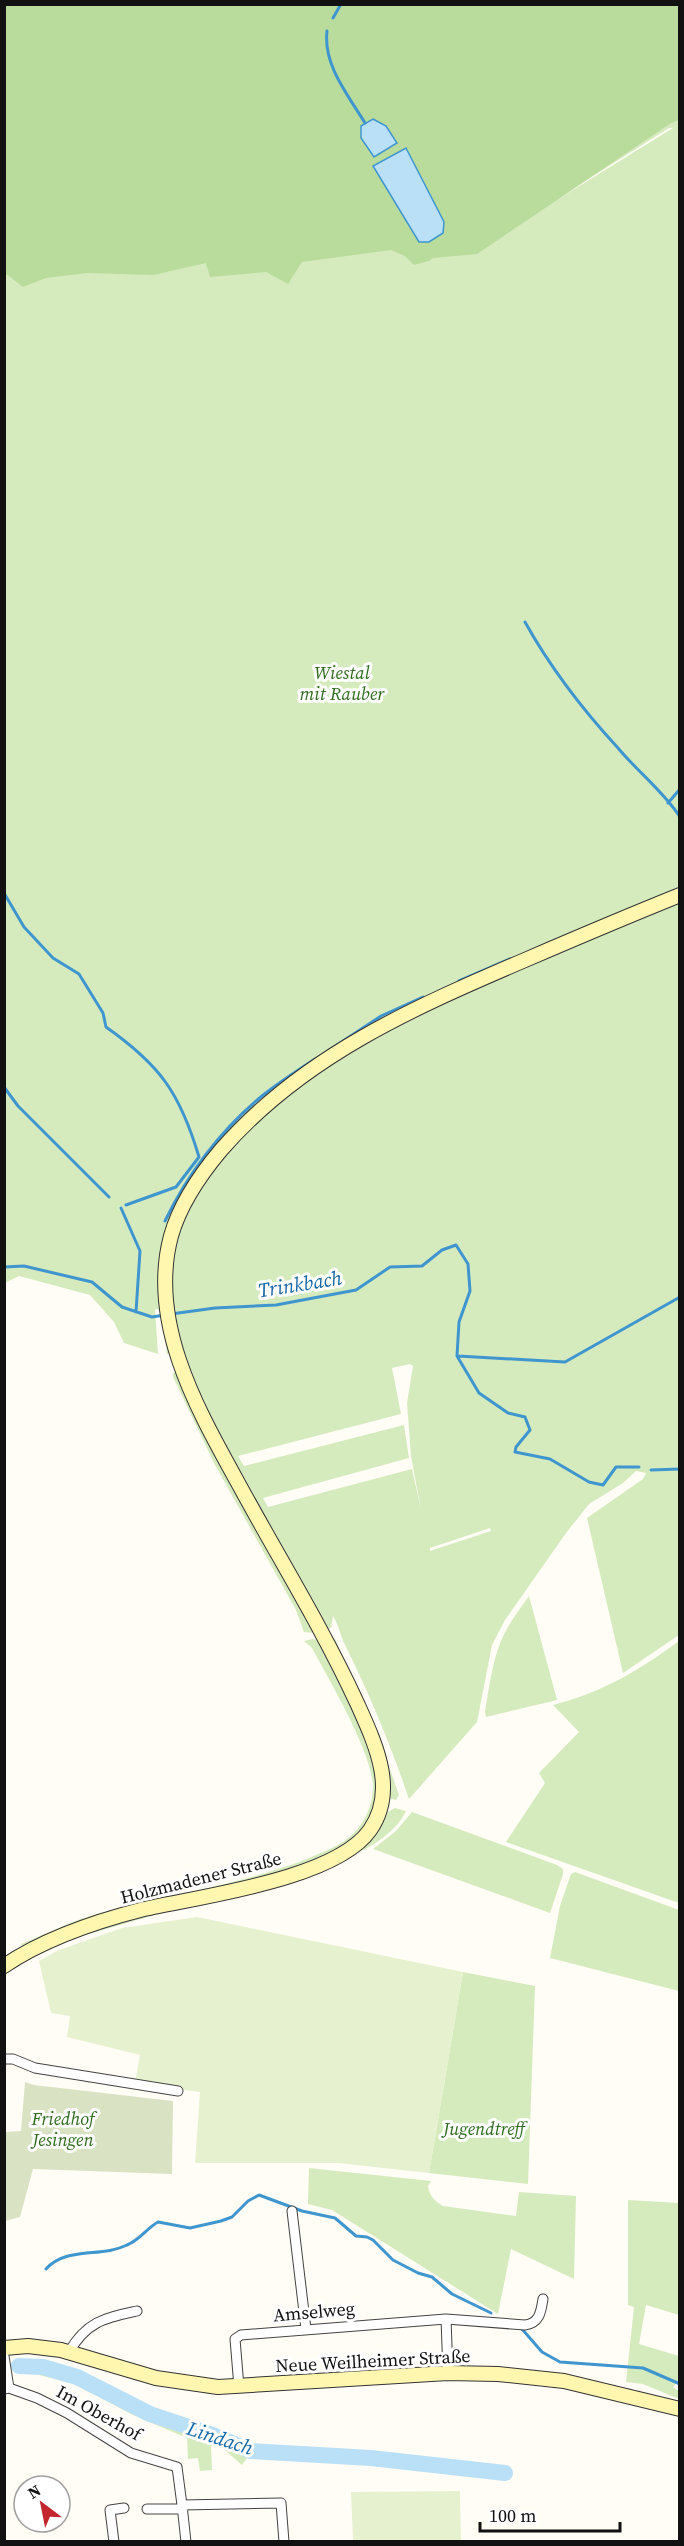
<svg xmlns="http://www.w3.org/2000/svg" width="684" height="2546" font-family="'Source Serif 4',serif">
<rect width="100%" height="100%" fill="#fffdf5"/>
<!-- green -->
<path fill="#d5ebbd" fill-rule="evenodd" d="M337,40L474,251L673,128H669L579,185L670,124L679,120V1635L623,1673L587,1518L643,1479L646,1473L636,1471L623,1483L589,1504L566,1533L505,1620L492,1645L477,1722L409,1799C391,1746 370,1695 345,1645C340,1635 339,1625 333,1616L331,1628L323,1630L219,1460L314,1633L304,1632L296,1610L214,1463L173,1377V1373L177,1372L170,1354H167L160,1310L155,1309L158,1354L124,1343L114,1322L90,1295L19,1276L5,1283V142ZM410,1364L413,1366L407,1403L411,1456L421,1510L412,1469L268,1507L263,1498L409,1458L404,1425L244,1466L238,1456L401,1414L392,1368ZM490,1528L491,1531L430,1551V1548Z
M529,1596L557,1700L486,1717L485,1712C490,1684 493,1652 508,1627C514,1616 522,1606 529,1596Z
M331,1637L335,1639L373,1720L399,1795L396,1800L389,1798Z
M313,1639L318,1640C337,1676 387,1760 377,1801C372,1819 360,1837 343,1847C307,1869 263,1878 223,1890C156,1910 89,1930 22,1949L21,1944C46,1934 71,1921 97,1914C167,1895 241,1885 309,1858C324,1851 341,1846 353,1834C365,1822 372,1806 373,1789C374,1755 329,1680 312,1648L304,1641Z
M679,1641V1903L506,1842L545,1783L539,1773L579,1732L553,1705C601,1693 640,1670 679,1641Z
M395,1808L406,1811C394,1836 365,1850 341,1861L75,1938L25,1961L5,1975V1970L74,1935L340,1859L386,1813Z
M412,1812L557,1865L563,1869V1874L550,1913L373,1849L396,1831Z
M575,1872L679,1910V1991L550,1958L560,1906L571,1874Z
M463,1972L535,1986L528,2184L429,2173Z
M309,2168L431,2181L428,2186C430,2196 434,2201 443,2206L516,2216L519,2192L576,2196L574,2279L511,2249L498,2314L332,2210L308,2204Z
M628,2200L679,2203V2315L646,2305L639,2344L679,2356V2380L673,2387L679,2391V2399L643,2384L626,2382L634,2307L628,2305Z
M39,2369L77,2380L149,2416L209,2437L250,2454L242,2465L219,2445L211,2446L212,2470L200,2471L198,2458L188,2459L187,2438L133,2415L75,2384L39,2375Z"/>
<!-- forest -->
<path fill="#b9dc9c" d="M5,5H679V120L670,124L477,254L433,258L429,261L414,265L405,256L391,250L302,262L288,284L266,272L210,277L206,263L153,275L87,273L46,278L23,287L5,273Z"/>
<!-- cemetery -->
<path fill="#d9e3c4" d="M25,2082L34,2085L173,2101L172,2174L33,2169L20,2217L5,2221V2132L21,2131Z"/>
<!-- pitch -->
<path fill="#e6f2cf" d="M197,1917L463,1972L429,2173L338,2163H195L200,2092L135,2083L140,2055L67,2037L70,2016L51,2013L39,1961L59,1950L122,1928Z
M460,2491L461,2541H353L351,2492Z"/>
<!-- water -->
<path fill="#b9e0f7" stroke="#3f96cf" stroke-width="1.5" d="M373,119L386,126L397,143L374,157L361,138V126Z
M406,148L444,222L443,233L429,242H419L373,166Z"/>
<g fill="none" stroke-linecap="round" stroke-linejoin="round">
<!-- stream -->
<path stroke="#3f96cf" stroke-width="3" d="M333,18L341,4
M327,31C323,65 348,95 365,123
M525,622C550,667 583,710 618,748C636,770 665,793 680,817
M668,803L680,789
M4,893L24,927L53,958L79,974L103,1013L106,1027C160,1065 180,1093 199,1157L176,1187L126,1205
M459,981L510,959
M328,1051L381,1016L423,997
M4,1087L18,1106L109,1197
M121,1208L140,1251L136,1312
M165,1221C188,1174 221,1130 262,1096C278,1083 297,1071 315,1059
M4,1267L24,1266L92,1282L122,1307L152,1317L165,1315
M171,1314L215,1308L276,1305L356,1290L390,1267L422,1266L442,1250L456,1245L468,1264L470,1291L459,1322L457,1356L479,1393L508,1413L525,1417L530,1430L516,1447L515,1452L550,1459L589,1482L603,1485L616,1467H639
M458,1356L565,1362L680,1297
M651,1470L680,1469
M46,2269C67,2246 101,2258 127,2245C140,2240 147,2228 158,2222L190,2228L221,2221L232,2217L248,2201L259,2195L302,2211L335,2218L356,2236L367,2237L373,2240L393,2260L418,2273L432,2277L452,2294L491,2313
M522,2329L542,2352L560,2362L643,2368L680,2384"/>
<!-- river -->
<path stroke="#b9e0f7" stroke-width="16" d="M19,2366L43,2367L77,2377L150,2414L210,2434L251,2451L371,2458L505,2473"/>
<defs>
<path id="street" d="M4,2059H13L35,2068L178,2091
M292,2211L306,2329
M446,2319L448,2373
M69,2352C87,2321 105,2318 137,2311
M4,2356L9,2388
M239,2387L235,2339L241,2335L446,2319L525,2325C540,2323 541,2311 543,2299
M4,2389L9,2388L37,2398L67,2413L131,2453L177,2467L182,2505L281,2503L284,2542
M182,2505L186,2542
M147,2509H183
M114,2542L110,2510L124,2508"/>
<path id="secondary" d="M4,1966C45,1938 97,1921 144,1909C202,1896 336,1879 370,1830C398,1790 375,1743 357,1703C322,1627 277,1555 237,1481C216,1443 193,1402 179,1360C166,1321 160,1277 171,1236C180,1204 200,1175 221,1150C303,1056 413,1008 525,960C576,938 628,916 680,895
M4,2348L28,2346L61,2350L156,2378L218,2387L448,2373L498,2374L564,2381L680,2409"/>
</defs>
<!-- street casing -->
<use href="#street" stroke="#444" stroke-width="11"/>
<!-- secondary casing -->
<use href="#secondary" stroke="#333" stroke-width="16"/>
<!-- street -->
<use href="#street" stroke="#fff" stroke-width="9"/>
<!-- secondary -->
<use href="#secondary" stroke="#fff6b0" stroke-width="14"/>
</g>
<g text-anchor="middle" stroke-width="6" stroke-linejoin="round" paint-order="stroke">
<!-- park labels -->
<g font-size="18" font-style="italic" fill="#2f6b1f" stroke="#fff">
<text x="342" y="679">Wiestal<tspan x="342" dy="21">mit Rauber</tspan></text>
<text x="63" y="2125">Friedhof<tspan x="63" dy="21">Jesingen</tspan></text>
<text x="484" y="2135">Jugendtreff</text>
</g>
<!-- street labels -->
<g font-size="18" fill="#111" stroke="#fff">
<text transform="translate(201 1878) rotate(-14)" y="6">Holzmadener Straße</text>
<text transform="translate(314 2312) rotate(-5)" y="6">Amselweg</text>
<text transform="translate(373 2361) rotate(-3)" y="6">Neue Weilheimer Straße</text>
<text transform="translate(99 2413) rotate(29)" y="6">Im Oberhof</text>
</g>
<!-- water labels -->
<g font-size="20" font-style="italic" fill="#1768a6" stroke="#fff">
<text transform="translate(300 1284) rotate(-9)" y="7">Trinkbach</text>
<text transform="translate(220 2438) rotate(18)" y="7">Lindach</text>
</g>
</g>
<!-- border -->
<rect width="684" height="2546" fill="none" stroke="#111111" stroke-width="12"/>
<!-- north arrow -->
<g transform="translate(42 2504) rotate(328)"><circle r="28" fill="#ffffff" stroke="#a0a0a0" stroke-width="1.5"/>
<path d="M0-4.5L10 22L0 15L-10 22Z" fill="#c4262e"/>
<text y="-9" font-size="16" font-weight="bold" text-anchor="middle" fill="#111111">N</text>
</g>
<!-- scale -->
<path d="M480 2522v9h140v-9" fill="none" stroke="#111111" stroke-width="3"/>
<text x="489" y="2522" font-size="18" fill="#111111" stroke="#ffffff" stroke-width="4.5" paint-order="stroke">100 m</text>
</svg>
